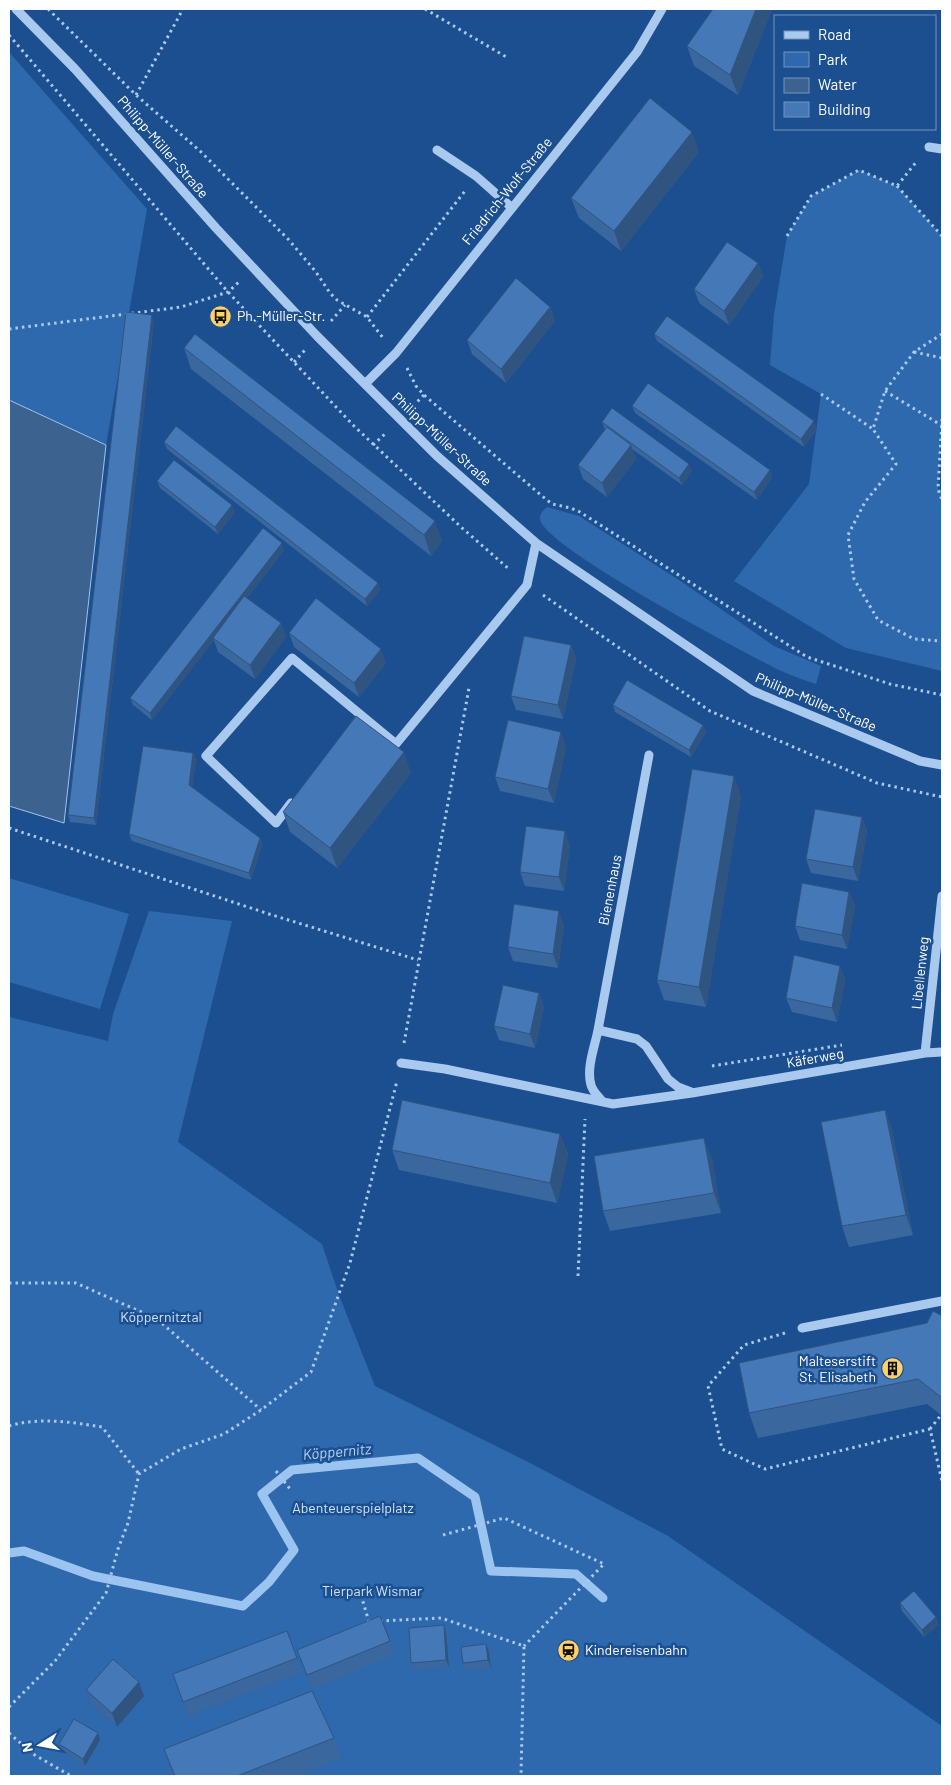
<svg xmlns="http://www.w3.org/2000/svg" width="951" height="1785" font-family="Barlow,sans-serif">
<rect width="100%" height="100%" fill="#1b4f8f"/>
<!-- green -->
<path fill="#2e69ad" d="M9,52L147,209L106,445L9,400Z
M859,170L897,186L942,236V419L938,489L942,490V671L846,648L734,581L809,484L821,394L770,365L774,314L787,236L811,196Z
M547,507L579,516L682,582L774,646L821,666L816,684C804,680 792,676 781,671C745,653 549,550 540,520C539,515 543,510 547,507Z
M9,878L129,914L100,1009L9,982Z
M149,911L232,921L178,1142L322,1244L339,1295L375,1386L532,1464L668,1536L942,1726V1776H9V1017L108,1041L113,1014Z"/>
<!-- water -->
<path fill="#3c6290" stroke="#9cc4f0" d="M9,400L106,445L64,823L9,806Z"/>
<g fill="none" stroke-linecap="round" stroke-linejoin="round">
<!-- stream -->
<path stroke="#9cc4f0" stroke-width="9" d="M9,1553L24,1551L93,1576L243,1606L269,1582L294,1550L262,1494L292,1470L418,1458L475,1497L491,1571L576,1574L603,1598"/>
<!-- path -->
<path stroke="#a9c9ee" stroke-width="3" stroke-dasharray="2.5 4" stroke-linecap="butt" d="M48,9L136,95L200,151L288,239L316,272L330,293L337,300L367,317L383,338
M425,9L508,58
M9,35L228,292L353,425L461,527L510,570
M136,95L183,9
M897,186L942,236
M787,236L811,196L859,170L897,186L917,161
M367,317L465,191
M331,321L345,305
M9,329L181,307L228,292L240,281
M942,334L914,352L885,391L873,429L896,464L865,502L848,535L854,579L878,620L914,639L942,641
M914,352L942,358
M294,362L305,350
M407,368L416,386L424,395L542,496L552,504L571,508L580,512L807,657L890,684L942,695
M885,391L941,425
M821,394L873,429
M413,406L424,395
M942,419L938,489L942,500
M373,445L386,433
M543,595L710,711L877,783L942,797
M9,828L269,914L418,960
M404,1043L469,688
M712,1066L842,1045
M578,1276L585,1119
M9,1283H76L157,1319L261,1410
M785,1333L744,1345L708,1386L722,1449L765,1469L930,1429L942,1481
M9,1426C39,1417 71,1422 102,1427L139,1474
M930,1429L941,1415
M276,1471L290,1489
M443,1535L504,1518L604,1564L524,1646
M361,1595L369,1622H371
M380,1621L441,1618L524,1646L521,1776
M9,1707L55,1661L106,1593L118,1549L128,1523L139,1474L181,1449L224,1434L261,1410L311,1372L350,1263L397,1081
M9,1733L33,1754L71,1776"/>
<!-- minor -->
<path stroke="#a9c9ee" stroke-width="9" d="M16,9L75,69L216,228L317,336L437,456L536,543L753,691L920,761L942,765
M929,147L942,149
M437,150L476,176L511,207
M365,384L396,353L637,52L662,9
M291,803L276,823L206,756L292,658L396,744L527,585L536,543
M598,1030L649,755
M925,1053L942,896
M401,1063L445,1069L613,1104L692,1093L925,1053L942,1052
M602,1101C598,1096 593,1092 591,1085C586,1068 595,1046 598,1030L637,1039L646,1046L668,1079L678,1087L691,1092
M802,1328L942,1301"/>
</g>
<!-- wall -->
<path fill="#3a679d" d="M713,9H772L738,95L694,66L687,46Z
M699,152L621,251L579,218L571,198Z
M758,263L763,277L729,325L699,303L694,289Z
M550,307L555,321L506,383L472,354L467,340Z
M154,322L96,825L70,822L68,815Z
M654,334L817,429L804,447L657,341Z
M184,348L442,541L431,556L191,369Z
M632,406L772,477L757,500L635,413Z
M602,422L692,471L682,485L632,449L636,459L607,497L583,479L578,465L605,430Z
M164,442L378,583L380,590L367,606L167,449Z
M157,481L235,512L218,534L160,488Z
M284,550L247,598L281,623L286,637L255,679L218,652L214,640L152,720L133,705L130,698Z
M289,633L386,663L359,697L294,647Z
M571,645L576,659L563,719L516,710L511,696Z
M613,705L703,725L706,732L691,757L615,712Z
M566,746L554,803L500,791L495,777Z
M193,753L196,760L192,787L260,838L262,845L251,880L132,841L129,834Z
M411,773L337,868L290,832L283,812Z
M741,796L706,1007L664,1000L657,980Z
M862,817L867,831L858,881L811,873L806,859Z
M570,845L564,891L525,886L520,872Z
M849,892L855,906L847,949L800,940L795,926Z
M564,925L558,968L513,961L508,947Z
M840,966L845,980L837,1022L792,1012L786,998Z
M539,993L544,1007L535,1048L499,1040L494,1026Z
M885,1110L892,1130L913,1235L849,1247L842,1226Z
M560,1134L568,1154L557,1203L399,1170L392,1150Z
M712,1158L721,1213L610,1231L603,1211Z
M942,1316V1416L927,1404L758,1438L749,1413L927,1323Z
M900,1603L939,1624L924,1637L902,1611Z
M287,1631L302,1672L188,1716L173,1674Z
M446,1632L449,1667L414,1670L411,1663Z
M390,1641L395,1655L312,1689L297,1650Z
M489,1652L491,1668L465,1670L463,1663Z
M86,1690L144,1696L117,1727L91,1704Z
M334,1738L341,1758L296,1776H174L164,1749Z
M100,1740L85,1766L62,1752L59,1744Z"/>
<!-- shaded-wall -->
<path fill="#305480" d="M756,9H772L738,95L730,75Z
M692,132L699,152L621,251L614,231Z
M758,263L763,277L729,325L724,311Z
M550,307L555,321L506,383L501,369Z
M152,315L154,322L96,825L94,818Z
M814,421L817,429L804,447L801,439Z
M631,445L636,459L607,497L602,483Z
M689,464L692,471L682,485L679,478Z
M770,470L772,477L757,500L754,492Z
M232,505L235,512L218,534L215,527Z
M435,521L442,541L431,556L424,535Z
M282,543L284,550L215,639L213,638L214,640L152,720L150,713Z
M378,583L380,590L367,606L365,599Z
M281,623L286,637L255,679L250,665Z
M571,645L576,659L563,719L558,705Z
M381,649L386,663L359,697L354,683Z
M703,725L706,732L691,757L689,750Z
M561,732L566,746L554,803L548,789Z
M404,752L411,773L337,868L330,848Z
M193,753L196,760L191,792L189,785Z
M734,776L741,796L706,1007L699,987Z
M862,817L867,831L858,881L853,867Z
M565,831L570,845L564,891L559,877Z
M260,838L262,845L251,880L249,873Z
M849,892L855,906L847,949L842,935Z
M559,911L564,925L558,968L553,954Z
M840,966L845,980L837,1022L832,1008Z
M539,993L544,1007L535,1048L530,1034Z
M885,1110L892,1130L913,1235L906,1215Z
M560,1134L568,1154L557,1203L550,1183Z
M704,1138L712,1158L721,1213L714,1193Z
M936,1617L939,1624L924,1637L922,1630Z
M444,1625L446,1632L449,1667L446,1660Z
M486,1644L489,1652L491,1668L488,1660Z
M139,1682L144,1696L117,1727L112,1713Z
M98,1733L100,1740L85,1766L83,1759Z"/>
<!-- building -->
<path fill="#4478b7" stroke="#305480" d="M713,9H756L730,75L687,46Z
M650,98L692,132L614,231L571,198Z
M727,242L758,263L724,311L694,289Z
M516,278L550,307L501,369L467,340Z
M126,312L152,315L94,818L68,815Z
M667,316L814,421L801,439L654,334Z
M195,334L435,521L424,535L184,348Z
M648,383L770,470L754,492L632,406Z
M612,408L689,464L679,478L602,422Z
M176,426L378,583L365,599L164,442Z
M607,427L631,445L602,483L578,465Z
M174,460L232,505L215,527L157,481Z
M263,528L282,543L150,713L130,698Z
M244,596L281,623L250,665L213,638Z
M316,598L381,649L354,683L289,633Z
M524,636L571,645L558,705L511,696Z
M627,680L703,725L689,750L613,705Z
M356,716L404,752L330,848L283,812Z
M508,720L561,732L548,789L495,777Z
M143,746L193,753L189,785L260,838L249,873L129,834Z
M692,769L734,776L699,987L657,980Z
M815,809L862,817L853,867L806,859Z
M526,826L565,831L559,877L520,872Z
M802,883L849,892L842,935L795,926Z
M514,904L559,911L553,954L508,947Z
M794,955L840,966L832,1008L786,998Z
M503,985L539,993L530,1034L494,1026Z
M402,1100L560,1134L550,1183L392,1150Z
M885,1110L906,1215L842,1226L821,1122Z
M704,1138L714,1193L603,1211L594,1156Z
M933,1311L942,1316V1398L918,1379L749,1413L739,1363L927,1323Z
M914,1591L936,1617L922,1630L900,1603Z
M380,1616L390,1641L307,1675L297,1650Z
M444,1625L446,1660L411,1663L409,1628Z
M287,1631L297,1658L183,1702L173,1674Z
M486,1644L488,1660L463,1663L461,1647Z
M113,1659L139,1682L112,1713L86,1690Z
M312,1691L334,1738L237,1776H175L164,1749Z
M74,1719L98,1733L83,1759L59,1744Z"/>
<!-- icons -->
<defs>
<symbol id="bus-disc" viewBox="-11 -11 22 22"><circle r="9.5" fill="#ffd166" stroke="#1b4f8f"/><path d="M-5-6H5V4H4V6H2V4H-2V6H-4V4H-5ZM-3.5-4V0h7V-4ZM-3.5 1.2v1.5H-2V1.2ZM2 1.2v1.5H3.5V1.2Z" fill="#111"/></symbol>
<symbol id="building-disc" viewBox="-11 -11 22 22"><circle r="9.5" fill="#ffd166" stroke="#1b4f8f"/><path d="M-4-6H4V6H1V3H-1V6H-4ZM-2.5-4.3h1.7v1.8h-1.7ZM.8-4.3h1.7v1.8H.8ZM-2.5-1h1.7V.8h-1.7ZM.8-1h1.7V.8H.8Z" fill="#111"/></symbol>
<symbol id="station-disc" viewBox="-11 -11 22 22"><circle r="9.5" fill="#ffd166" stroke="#1b4f8f"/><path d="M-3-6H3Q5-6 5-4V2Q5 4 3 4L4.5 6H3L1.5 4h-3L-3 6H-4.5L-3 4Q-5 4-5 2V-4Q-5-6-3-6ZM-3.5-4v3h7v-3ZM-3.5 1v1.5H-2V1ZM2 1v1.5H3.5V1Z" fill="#111"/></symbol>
</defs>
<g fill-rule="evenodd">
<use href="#bus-disc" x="208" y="304" width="25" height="25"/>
<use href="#building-disc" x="880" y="1356" width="25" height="25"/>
<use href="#station-disc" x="556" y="1638" width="25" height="25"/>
</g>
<g text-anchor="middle" stroke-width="5" stroke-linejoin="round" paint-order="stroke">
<!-- street labels -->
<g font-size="14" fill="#fff" stroke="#1b4f8f">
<text transform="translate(163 147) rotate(49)" y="5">Philipp-Müller-Straße</text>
<text transform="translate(507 191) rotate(-51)" y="5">Friedrich-Wolf-Straße</text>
<text transform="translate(442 439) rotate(43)" y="5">Philipp-Müller-Straße</text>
<text transform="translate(816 702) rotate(23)" y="5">Philipp-Müller-Straße</text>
<text transform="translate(610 890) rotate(-79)" y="5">Bienenhaus</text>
<text transform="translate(920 973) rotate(-84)" y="5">Libellenweg</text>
<text transform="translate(815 1058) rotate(-10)" y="5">Käferweg</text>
</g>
<!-- poi labels -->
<g font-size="14" fill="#fff" stroke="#1b4f8f" text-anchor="start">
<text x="237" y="321">Ph.-Müller-Str.</text>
<text x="876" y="1366" text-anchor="end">Malteserstift<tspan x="876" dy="16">St. Elisabeth</tspan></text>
<text x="585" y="1655">Kindereisenbahn</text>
</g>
<!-- park labels -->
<g font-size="14" fill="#cfe3fa" stroke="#1b4f8f">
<text x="161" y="1322">Köppernitztal</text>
<text x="353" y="1513">Abenteuerspielplatz</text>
<text x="372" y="1596">Tierpark Wismar</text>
</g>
<!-- water labels -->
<g font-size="15" font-style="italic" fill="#b5d3f5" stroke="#1b4f8f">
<text transform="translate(337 1452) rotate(-5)" y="5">Köppernitz</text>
</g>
</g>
<!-- border -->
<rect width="951" height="1785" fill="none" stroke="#ffffff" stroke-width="20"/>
<!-- legend -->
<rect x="774" y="15" width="162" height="115" fill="#1b4f8f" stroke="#7695bc"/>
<rect x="784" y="31" width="25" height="8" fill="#a9c9ee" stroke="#7695bc"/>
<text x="818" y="40" font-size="15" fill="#ffffff">Road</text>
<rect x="784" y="52" width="25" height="15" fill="#2e69ad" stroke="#7695bc"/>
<text x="818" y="65" font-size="15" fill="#ffffff">Park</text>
<rect x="784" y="78" width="25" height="15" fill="#3c6290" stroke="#7695bc"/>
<text x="818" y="90" font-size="15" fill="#ffffff">Water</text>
<rect x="784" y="102" width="25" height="15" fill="#4478b7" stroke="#7695bc"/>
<text x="818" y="115" font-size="15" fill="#ffffff">Building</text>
<!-- north arrow -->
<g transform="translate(40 1745) rotate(259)" stroke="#1b4f8f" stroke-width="4" paint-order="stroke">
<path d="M0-4L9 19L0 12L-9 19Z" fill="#ffffff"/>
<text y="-8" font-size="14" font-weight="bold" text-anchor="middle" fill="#ffffff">N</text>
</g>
</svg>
